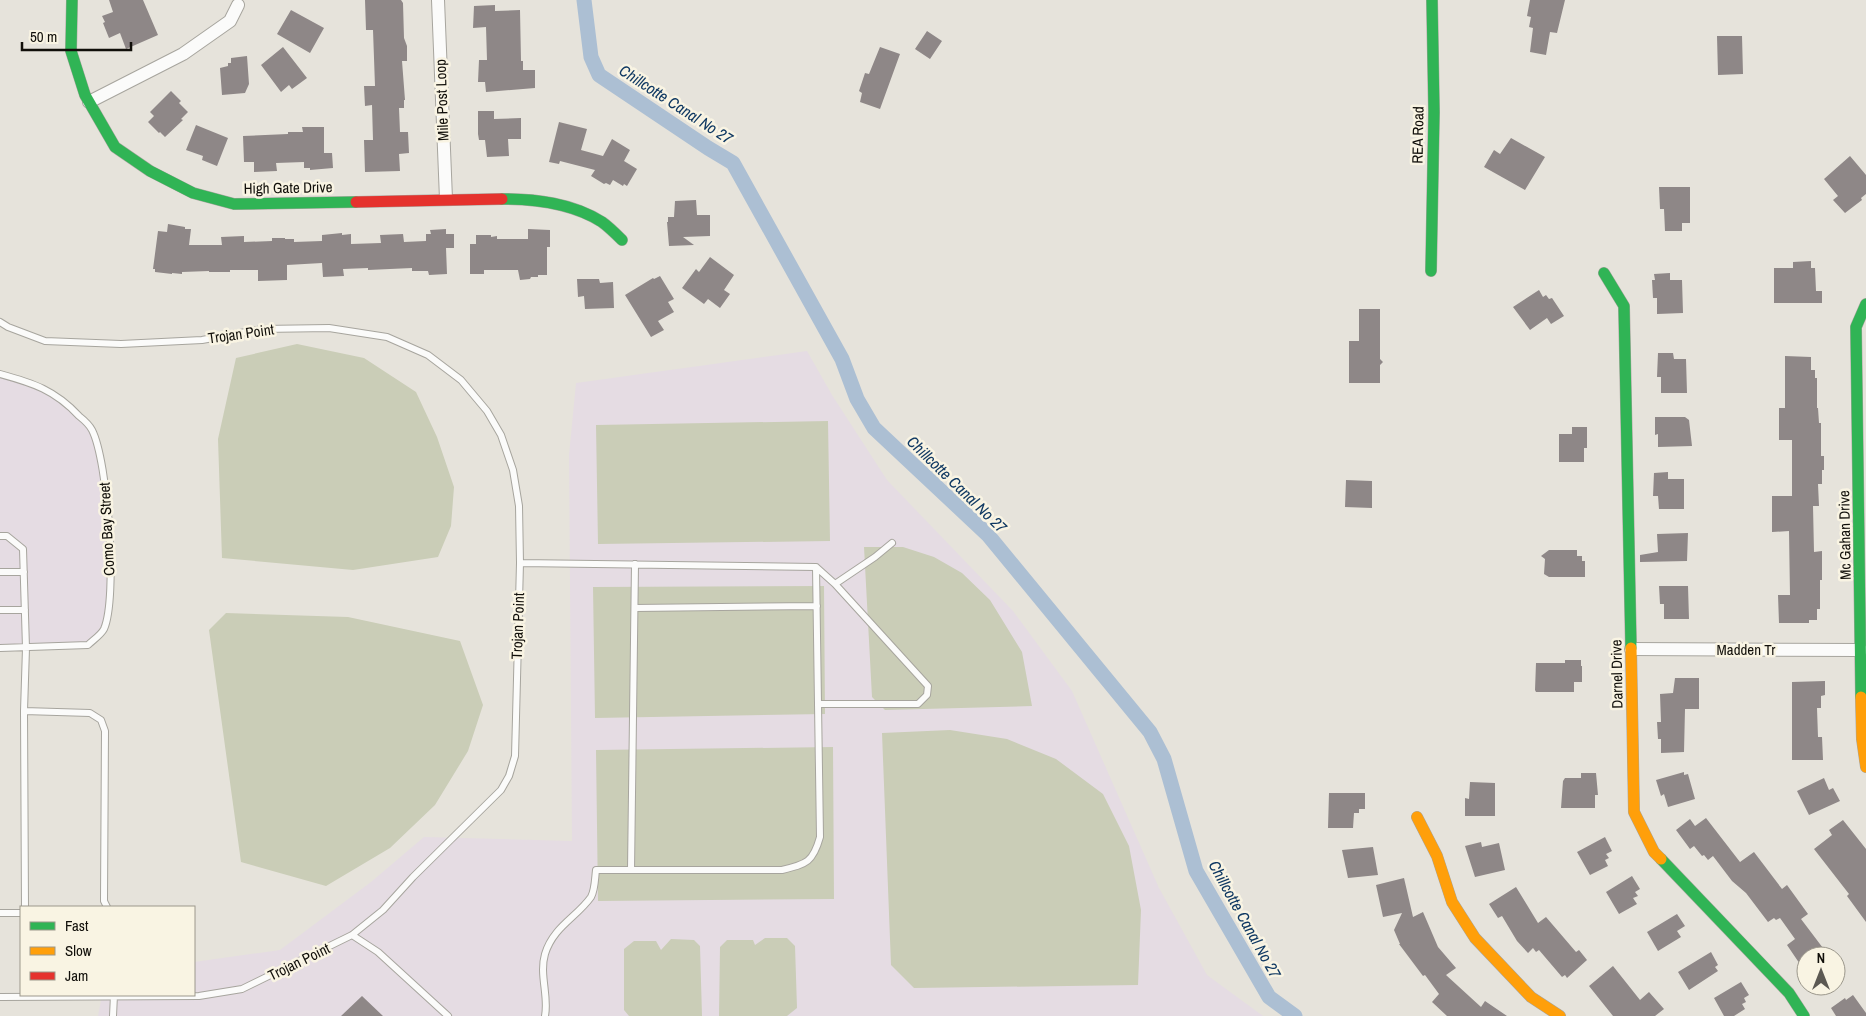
<svg xmlns="http://www.w3.org/2000/svg" width="1866" height="1016" font-family="'Archivo Narrow',sans-serif">
<rect width="100%" height="100%" fill="#e6e3db"/>
<!-- education -->
<path fill="#e5dce3" d="M807,351L832,395L887,480L1013,611L1072,691L1159,888L1207,975L1263,1016H98L102,995H194V962L280,950L371,882L424,837L572,841L569,455L576,383Z
M0,374L65,400L92,428L101,456L110,533V608L104,630L88,645L0,648Z"/>
<!-- green -->
<path fill="#cacdb7" d="M297,344L364,358L416,392L437,437L454,487L451,526L438,557L353,570L222,558L218,439L236,358Z
M828,421L830,541L598,544L596,425Z
M864,547H903L934,557L962,573L990,600L1022,652L1032,706L885,710L872,697Z
M824,586L825,714L595,718L593,587Z
M226,613L348,617L460,641L483,705L468,751L435,805L390,848L326,886L241,862L209,630Z
M950,730L1007,739L1056,759L1103,794L1129,846L1141,910L1138,985L914,988L891,965L882,733Z
M833,747L834,899L598,901L596,750Z
M765,938H787L795,946L797,1008L787,1016H719L720,947L727,940H753L755,945Z
M671,939L694,940L700,946L702,1016H629L624,1010V949L634,941H656L661,950Z"/>
<g fill="none" stroke-linecap="round" stroke-linejoin="round">
<!-- canal -->
<path stroke="#acbfd3" stroke-width="15" d="M584,0L591,57L599,75L708,148L733,163L842,359L857,399L874,428L988,535L1150,732L1164,759L1196,871L1269,997L1295,1016"/>
</g>
<!-- building -->
<path fill="#8e8787" d="M109,0H143L158,35L126,49L120,33L109,38L103,23L105,22L102,16L113,12Z
M365,0H401L403,3L404,38L407,46V61H402L405,100H404V108H399L400,132H408L409,153L399,154L400,171L365,172L364,140H373L372,105L365,106L364,86H375L373,30H366Z
M1530,0H1565L1557,33L1550,32L1546,55L1530,52L1533,28L1529,27L1531,17L1527,16Z
M495,5V11L520,10L521,61H523V70H535V88L486,92L485,82H478L479,60H487L486,27L473,28L474,6Z
M291,10L324,28L310,53L277,34Z
M927,31L942,41L930,59L915,49Z
M1717,36H1742L1743,74L1718,75Z
M283,47L307,78L292,89L289,85L281,92L261,65Z
M880,47L900,54L880,109L860,102L862,93L859,91L865,73L869,74Z
M247,56L249,84L245,93L222,95L220,68L228,66V63H231V58Z
M171,91L181,101L179,103L188,112L181,119L183,120L165,137L160,132L159,133L148,122L154,116L150,112Z
M478,111H494V119L521,118V139H508L509,156L487,157L485,140H479L478,134Z
M559,122L587,129L581,150L603,156L612,139L630,150L624,161L637,169L627,186L624,184L623,186L613,180L610,185L606,183L604,184L591,176L595,170L560,161L559,164L549,162Z
M196,125L228,138L217,166L202,160L203,156L186,150Z
M302,127H324V153H332L333,168L310,170V168H304V162L276,163L277,171L254,172V162H244L243,136L288,134V132H303Z
M1511,138L1545,157L1525,190L1484,167L1494,150L1500,154Z
M1850,156L1866,175V194L1861,198L1862,200L1845,213L1833,200L1838,196L1824,179Z
M1659,187H1690V223H1682V231H1665L1664,209H1660Z
M696,200L697,215H710V236L683,237L694,245L669,246L667,222H668V217H674L675,201Z
M168,224L185,227V229H191L189,245H222L221,237L244,236V242L272,241V238H285V239H294V242L322,241V235L342,233V235L351,234V244L381,243L380,235L403,234L404,242L426,241V234H431L430,230L446,229V234H454V248H446L447,274L429,275L428,271H412V268L368,270V268L343,269L344,276L323,277L322,263L287,265V280L258,281V270H230V272H209V271L182,272V274L172,273V274L155,272V269H153L158,231L167,232Z
M528,229L550,230V247H547V275H538V277H531L530,279L520,280L518,270H484V274H470V244H476V235H491V237L497,236V239H528Z
M710,257L734,275L724,290L730,294L720,308L708,299L704,304L682,288L696,269L699,272Z
M1811,261V268H1815L1816,291H1822V303H1774V268H1793V262Z
M1670,273V280H1682L1683,313L1657,314V298H1653L1652,280H1655L1654,274Z
M660,276L674,299L668,302L674,312L658,321L664,330L651,337L625,295L653,278L654,279Z
M577,279H599L600,283L613,282L614,308L585,309L584,296L578,297Z
M1539,290L1543,297L1546,295L1549,299L1552,298L1564,316L1551,324L1547,318L1530,330L1513,307Z
M1359,309H1380V359L1383,362L1380,365V383H1349V341H1359Z
M1658,353H1673L1674,359H1686L1687,393H1661V377H1657Z
M1785,356L1811,357V370H1815V378H1817V408H1818L1819,423H1821V456H1824V470H1822V484H1818L1819,506H1813L1814,552L1822,551V580H1820V609H1817V620H1809V623H1779L1778,595H1790L1789,531L1772,532V496H1792V440H1779V408H1785Z
M1655,417H1685L1689,420L1692,446L1658,447V434L1655,435Z
M1572,427H1587V448H1584V462H1559V434H1572Z
M1668,472V479H1684V509H1659L1658,496H1653L1654,473Z
M1346,480L1372,481V508L1345,507Z
M1688,533L1687,561L1640,562V555L1658,552L1657,534Z
M1549,550H1577V556H1582V561H1585V577H1549L1544,574L1545,559L1541,556Z
M1659,586H1688L1689,619H1664V604H1660Z
M1565,660H1581V666H1582V682H1574V692H1536L1535,690L1536,663H1565Z
M1675,678H1699V709H1685L1684,752L1661,753V739H1658L1657,722H1661L1660,694L1673,693Z
M1825,681V695L1821,696V708H1817L1818,737H1822L1823,760H1792V682Z
M1684,772V775L1688,774L1695,799L1668,807L1664,794L1661,796L1656,780Z
M1581,773H1596L1598,795H1595V808H1561L1563,781L1565,778H1581Z
M1824,778L1829,790L1833,788L1840,801L1809,815L1797,791Z
M1470,782L1495,783V816H1465V798L1469,799Z
M1329,793H1365V809H1359V813H1354L1353,828H1328Z
M1706,818L1740,862L1754,852L1782,889L1787,885L1808,914L1801,919L1829,956H1806V973L1787,945L1795,939L1780,918L1776,920L1774,918L1768,922L1746,893L1732,881L1713,856L1708,860L1704,855L1702,856L1694,846L1690,849L1676,830L1690,819L1695,826Z
M1843,820L1866,849V922L1847,896L1849,894L1814,849L1832,835L1829,830Z
M1605,837L1612,851L1606,854L1609,858L1605,860L1608,866L1590,875L1577,852Z
M1481,842L1482,847L1499,843L1505,870L1475,877L1465,846Z
M1373,847L1378,875L1348,878L1342,850Z
M1632,876L1640,889L1635,892L1638,896L1633,898L1637,904L1619,914L1606,892Z
M1404,878L1413,917L1423,912L1438,947L1456,968L1446,975L1481,1007L1485,1001L1507,1016H1447L1432,1002L1439,994L1425,975L1423,976L1399,944H1400L1394,930L1402,913L1383,917L1376,885Z
M1516,887L1538,923L1546,917L1576,952L1579,950L1587,960L1567,978L1565,975L1562,977L1539,950L1536,952L1533,948L1528,953L1517,941L1502,916L1498,918L1489,904Z
M1677,914L1685,926L1677,931L1681,937L1658,951L1647,932Z
M1711,952L1718,965L1715,967L1718,971L1689,990L1678,972Z
M1613,966L1640,1000L1649,992L1664,1009L1655,1016H1613L1589,986Z
M1741,982L1749,995L1744,998L1746,1002L1742,1004L1745,1009L1734,1016H1724L1714,998Z
M1853,995L1866,1013V1016H1836L1831,1008L1845,998L1846,1000Z
M362,996L383,1016H341Z"/>
<g fill="none" stroke-linecap="round" stroke-linejoin="round">
<defs>
<path id="lane" d="M0,322L8,327L45,341L121,344L202,340L262,329L329,328L387,337L428,355L461,380L487,411L501,435L513,470L519,506L520,563L515,756L509,776L501,790L413,877L383,910L352,935L242,989L199,996L0,997
M0,374C33,383 55,390 79,416C84,420 89,424 92,430C108,461 118,597 104,629C101,635 93,640 88,645L0,648
M0,536H7L23,549L26,648L24,711
M520,563L816,567L835,584L928,686L927,695L918,704H818L816,567
M0,572H24
M835,584L875,557L892,543
M635,608L817,606
M0,610H25
M631,870L635,564
M25,907L24,711L90,713L101,720L105,731L104,901L107,907
M0,913H21
M352,935L378,952L448,1016
M113,1016L114,995
M545,1016C549,996 539,975 545,954C553,927 577,917 591,897C595,890 595,878 596,870H782C807,864 813,862 820,837L818,704"/>
<path id="street" d="M438,0L446,199
M89,102L183,54L230,21L238,5
M1631,649L1861,650"/>
<path id="fast" d="M72,0L71,51L85,95L115,147L150,171L193,193L234,204L356,202
M502,199C536,199 572,203 602,222C609,227 616,234 622,240
M1431,271L1434,112L1432,0
M1604,273L1624,306L1631,648
M1861,697L1856,327L1866,304
M1661,859L1789,993L1804,1016"/>
<path id="slow" d="M1631,648L1634,812L1654,852L1661,859
M1861,697L1862,739L1866,767
M1417,817L1437,856L1452,902L1475,938L1531,997L1560,1016"/>
<path id="jam" d="M356,202L502,199"/>
</defs>
<!-- lane casing -->
<use href="#lane" stroke="#a7a59e" stroke-width="8"/>
<!-- street casing -->
<use href="#street" stroke="#a7a59e" stroke-width="14"/>
<!-- fast casing -->
<use href="#fast" stroke="#a7a59e" stroke-width="12"/>
<!-- slow casing -->
<use href="#slow" stroke="#a7a59e" stroke-width="12"/>
<!-- jam casing -->
<use href="#jam" stroke="#a7a59e" stroke-width="12"/>
<!-- lane -->
<use href="#lane" stroke="#fbfbfa" stroke-width="6"/>
<!-- street -->
<use href="#street" stroke="#fbfbfa" stroke-width="12"/>
<!-- fast -->
<use href="#fast" stroke="#30b455" stroke-width="11"/>
<!-- slow -->
<use href="#slow" stroke="#ff9f0a" stroke-width="11"/>
<!-- jam -->
<use href="#jam" stroke="#e5322d" stroke-width="11"/>
</g>
<g text-anchor="middle" stroke-width="5" stroke-linejoin="round" paint-order="stroke">
<!-- street labels -->
<g font-size="15" fill="#110f0a" stroke="#f9f4e3">
<text transform="translate(442 100) rotate(-92)" y="5">Mile Post Loop</text>
<text transform="translate(1418 135) rotate(-89)" y="5">REA Road</text>
<text transform="translate(288 188) rotate(-1)" y="5">High Gate Drive</text>
<text transform="translate(241 334) rotate(-8)" y="5">Trojan Point</text>
<text transform="translate(107 529) rotate(-93)" y="5">Como Bay Street</text>
<text transform="translate(1845 535) rotate(-91)" y="5">Mc Gahan Drive</text>
<text transform="translate(518 626) rotate(-88)" y="5">Trojan Point</text>
<text x="1746" y="655">Madden Tr</text>
<text transform="translate(1617 674) rotate(-91)" y="5">Darnel Drive</text>
<text transform="translate(299 962) rotate(-26)" y="5">Trojan Point</text>
</g>
<!-- water labels -->
<g font-size="16" font-style="italic" fill="#0f3862" stroke="#f9f4e3">
<text transform="translate(676 104) rotate(33)" y="6">Chillcotte Canal No 27</text>
<text transform="translate(957 484) rotate(44)" y="6">Chillcotte Canal No 27</text>
<text transform="translate(1245 919) rotate(61)" y="6">Chillcotte Canal No 27</text>
</g>
</g>
<!-- legend -->
<rect x="20" y="906" width="175" height="90" fill="#f9f4e3" stroke="#9c988c"/>
<rect x="30" y="922" width="25" height="8" fill="#30b455" stroke="#9c988c"/>
<text x="65" y="931" font-size="15" fill="#110f0a">Fast</text>
<rect x="30" y="947" width="25" height="8" fill="#ff9f0a" stroke="#9c988c"/>
<text x="65" y="956" font-size="15" fill="#110f0a">Slow</text>
<rect x="30" y="972" width="25" height="8" fill="#e5322d" stroke="#9c988c"/>
<text x="65" y="981" font-size="15" fill="#110f0a">Jam</text>
<!-- north arrow -->
<g transform="translate(1821 971)"><circle r="24" fill="#f9f4e3" stroke="#9c988c"/>
<path d="M0-4L9 19L0 12L-9 19Z" fill="#5c5953"/>
<text y="-8" font-size="14" font-weight="bold" text-anchor="middle" fill="#110f0a">N</text>
</g>
<!-- scale -->
<path d="M22 42v8h109v-8" fill="none" stroke="#110f0a" stroke-width="2.5"/>
<text x="30" y="42" font-size="15" fill="#110f0a" stroke="#f9f4e3" stroke-width="4" paint-order="stroke">50 m</text>
</svg>
